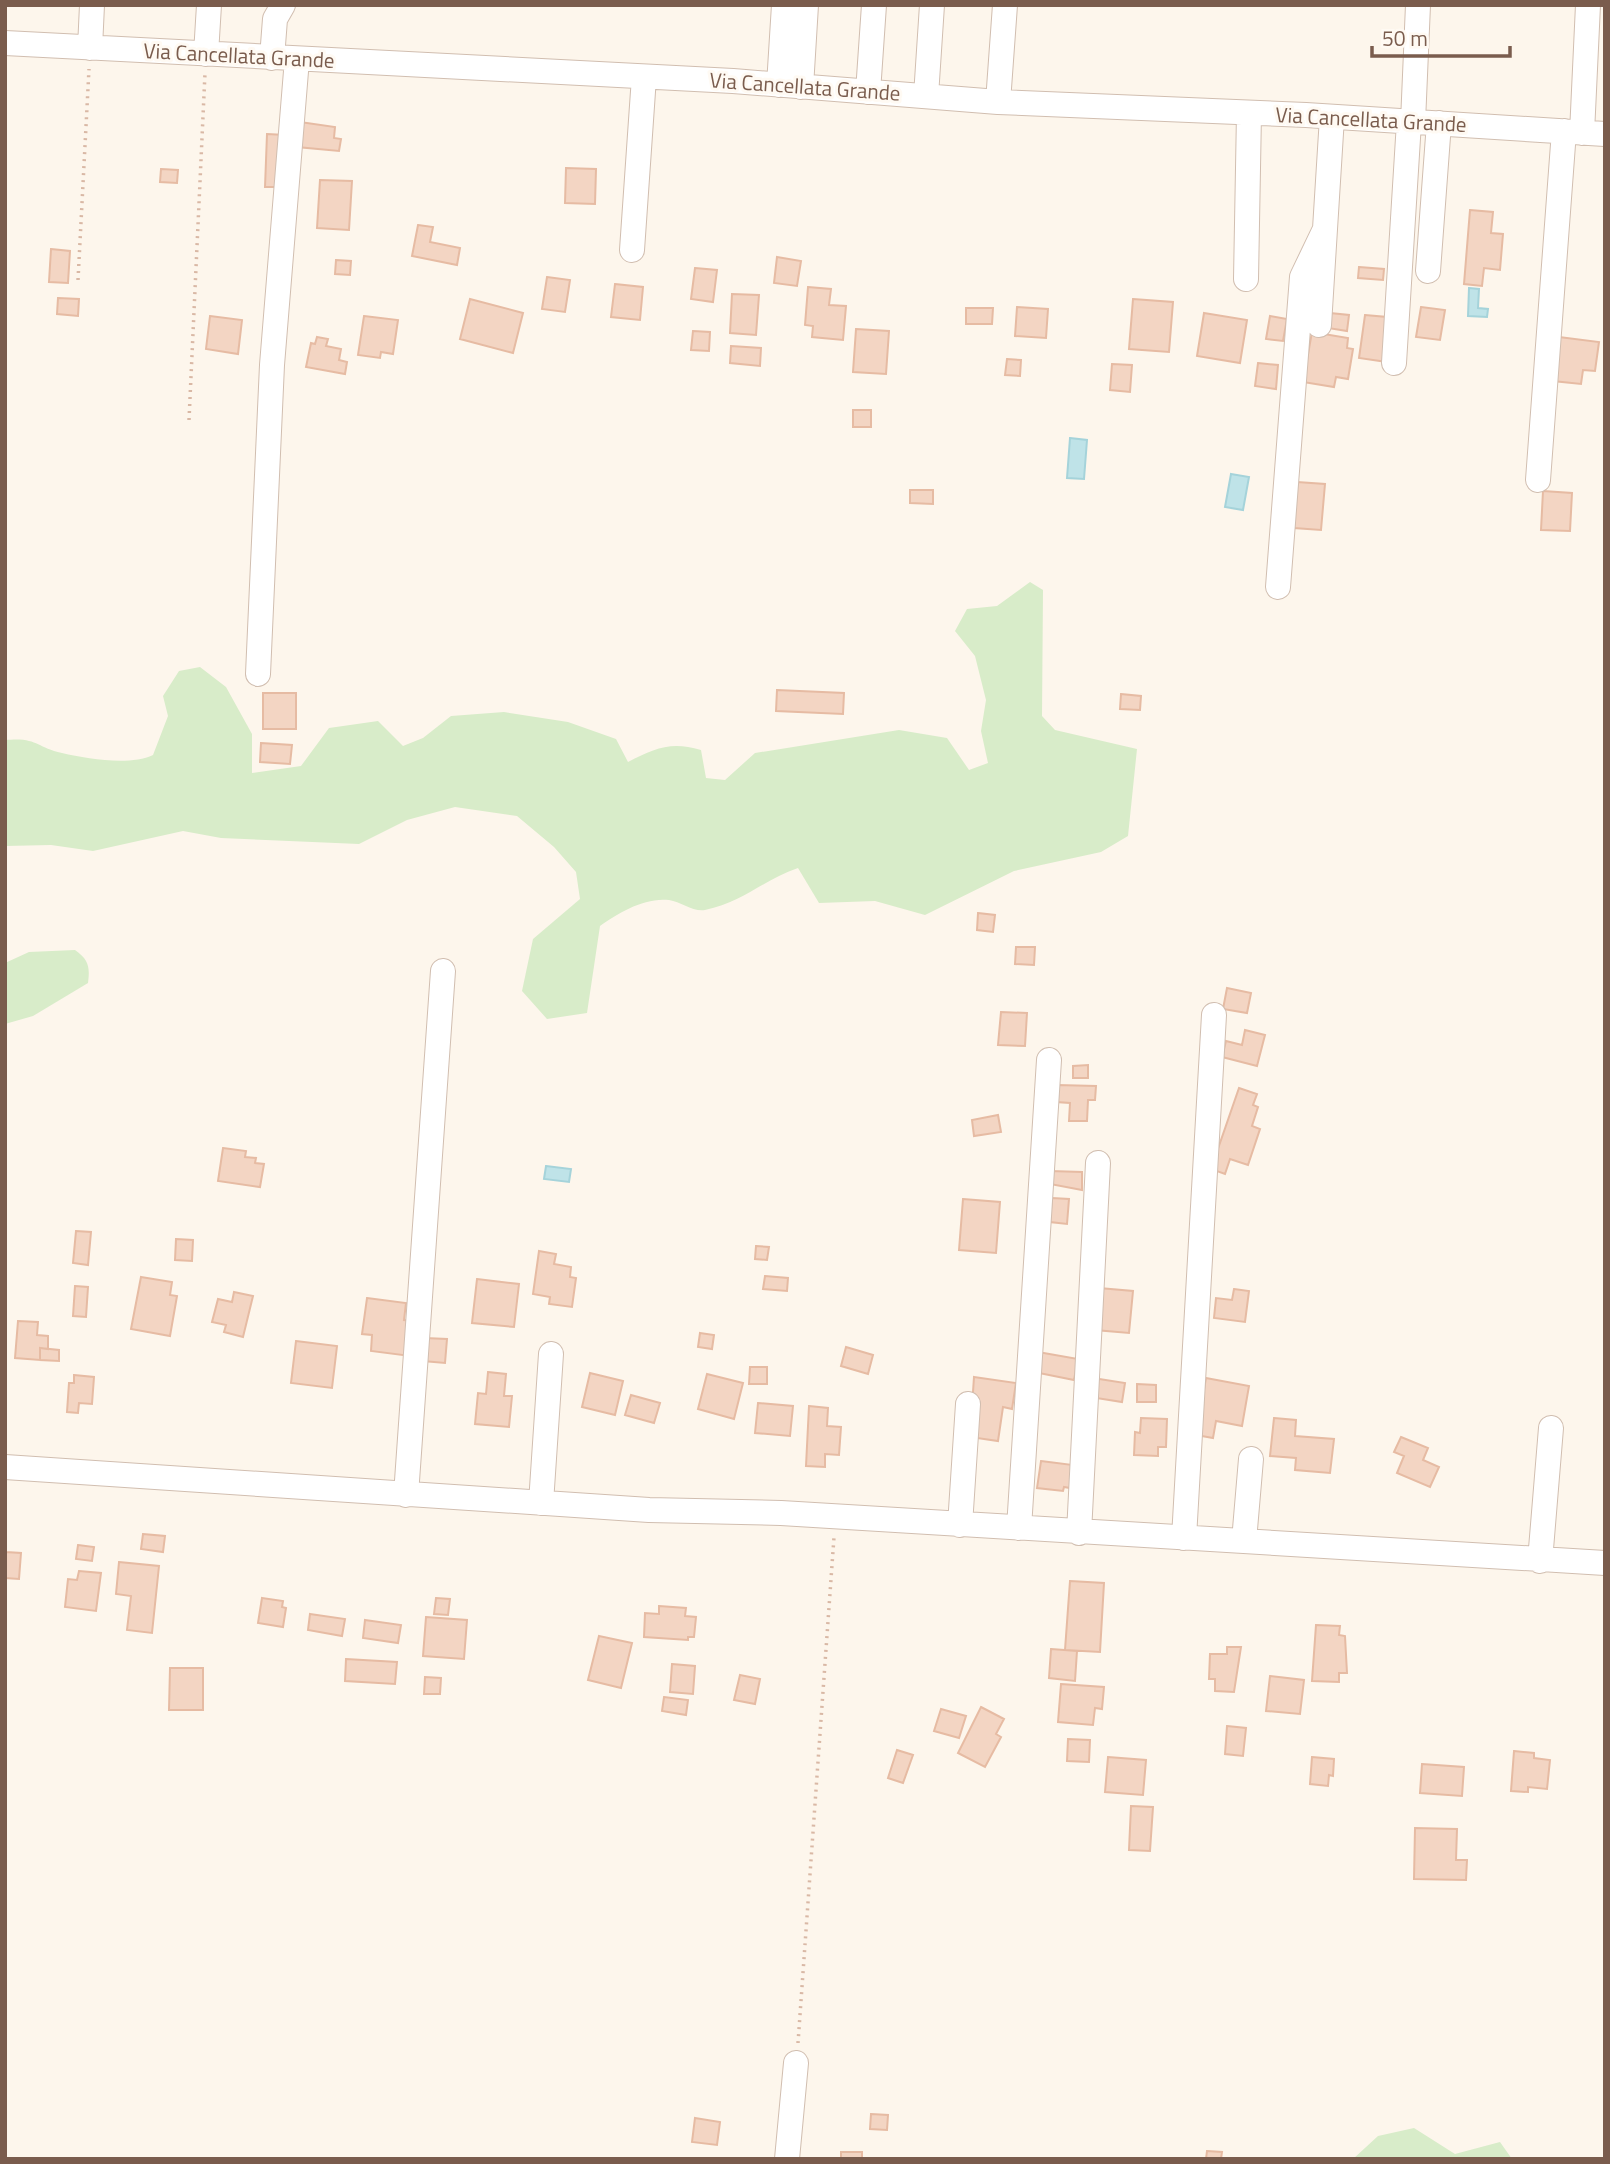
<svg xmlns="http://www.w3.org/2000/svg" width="1610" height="2164" font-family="'Titillium Web',sans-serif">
<rect width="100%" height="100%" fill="#fdf6ec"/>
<!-- green -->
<path fill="#d8ecc9" d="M1030,582L1043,590L1042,716L1055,730L1137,749L1128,836L1101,852L1014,871L925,915L875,901L819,903L798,868C763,880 743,902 705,910C693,912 681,902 669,900C645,897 618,913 600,926L587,1013L547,1019L522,991L533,939L580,899L576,872L554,847L517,816L455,807L407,820L359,844L221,838L183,831L93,851L51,845L5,846V740C38,737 35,747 62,753C88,759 130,766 153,755L168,716L163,696L179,671L200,667L226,687L252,734V773L301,766L329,728L378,721L403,746L423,738L451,716L504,712L568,722L616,739L628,762C655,748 671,741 701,750L706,778L725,780L755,753L899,730L947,738L969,770L988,763L981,731L986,700L975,656L955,631L967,609L997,606Z
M75,950C89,960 90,967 88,983L33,1016L5,1024V963L29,952Z
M1414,2128L1455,2154L1500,2142L1512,2159H1353L1378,2136Z"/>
<!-- water -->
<path fill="#bfe3e8" stroke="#a5d3da" stroke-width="2" d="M1469,288L1479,289L1478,308L1488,309L1487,317L1468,316Z
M1070,438L1087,440L1084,479L1067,478Z
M1231,474L1249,477L1243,510L1225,507Z
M546,1166L571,1169L569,1182L544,1179Z"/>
<!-- building -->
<path fill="#f3d5c3" stroke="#e6bba3" stroke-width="2" d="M300,122L335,127L334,138L341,139L339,151L297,147Z
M267,134L285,135L283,187H265Z
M566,168L596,169L595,204L565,203Z
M161,169L178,170L177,183L160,182Z
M320,180L352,181L349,230L317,228Z
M1470,210L1493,212L1491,233L1503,234L1500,270L1484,268L1482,286L1464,284Z
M418,225L433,227L430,242L460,248L457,265L412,256Z
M51,249L70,251L68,283L49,282Z
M777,257L801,261L797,286L774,283Z
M336,260L351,261L350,275L335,274Z
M1359,267L1384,269L1383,280L1358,278Z
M695,268L717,270L713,302L691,299Z
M547,277L570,280L565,312L542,309Z
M615,284L643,287L640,320L611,317Z
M808,287L831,289L829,305L846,306L843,340L812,337L813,326L805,325Z
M732,294L759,295L756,335L730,333Z
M58,298L79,299L78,316L57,314Z
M470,299L523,313L513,353L460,339Z
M1133,299L1173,302L1169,352L1129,349Z
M1017,307L1048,309L1046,338L1015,336Z
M1421,307L1445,310L1440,340L1416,337Z
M966,308H993L992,324H966Z
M1204,313L1247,320L1240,363L1197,356Z
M1330,313L1349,315L1347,331L1328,328Z
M1365,315L1387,317V362L1359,358Z
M210,316L242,320L238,354L206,349Z
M364,316L398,320L393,354L381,352L380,358L358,355Z
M1270,316L1287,319L1283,341L1266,339Z
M856,329L889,331L886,374L853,372Z
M693,331L710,332L709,351L691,350Z
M1312,332L1348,338L1347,348L1353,349L1348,379L1336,377L1334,387L1303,382Z
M317,337L328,339L326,346L341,349L339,360L347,362L345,374L306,367L311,343L315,344Z
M1559,337L1599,342L1595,371L1583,370L1581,384L1553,381Z
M731,346L761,348L760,366L730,363Z
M1007,359L1021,360L1020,376L1005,375Z
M1258,363L1278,365L1276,389L1255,386Z
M1112,364L1132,365L1130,392L1110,390Z
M853,410H871V427H853Z
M1297,482L1325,484L1321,530L1294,528Z
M910,490H933V504L910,503Z
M1543,491L1572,493L1570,531L1541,530Z
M777,690L844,693L843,714L776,711Z
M263,693H296V729H263Z
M1121,694L1141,696L1140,710L1120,709Z
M261,743L292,745L290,764L260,762Z
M978,913L995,915L993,932L977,930Z
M1016,947H1035L1034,965L1015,964Z
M1227,988L1251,993L1247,1013L1223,1009Z
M1001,1012L1027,1013L1025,1046L998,1045Z
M1245,1030L1265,1035L1257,1066L1222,1057L1226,1041L1242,1045Z
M1088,1065V1078H1073V1066Z
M1057,1085L1096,1086L1095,1100H1088L1087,1121H1069L1070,1103L1056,1102Z
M1239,1088L1257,1094L1253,1105L1258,1107L1252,1126L1260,1129L1248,1165L1230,1159L1225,1174L1211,1169Z
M998,1115L1001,1132L974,1136L972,1120Z
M223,1148L246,1151L245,1157L256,1158L255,1163L264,1164L260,1187L218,1181Z
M1050,1171L1082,1172V1190L1050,1184Z
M1052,1198L1069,1199L1067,1224L1050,1222Z
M963,1199L1000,1202L996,1253L959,1250Z
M76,1231L91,1232L88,1265L73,1263Z
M176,1239L193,1240L192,1261L175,1260Z
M756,1246L769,1247L767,1260L755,1259Z
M539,1251L556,1254L554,1264L571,1267L570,1277L576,1278L572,1307L549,1304L550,1297L533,1294Z
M765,1276L788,1278L787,1291L763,1289Z
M141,1277L172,1282L170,1295L177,1296L170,1336L131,1329Z
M477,1279L519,1284L514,1327L472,1323Z
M75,1286L88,1287L86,1317L73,1316Z
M1099,1288L1133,1291L1129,1333L1095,1330Z
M1234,1289L1249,1291L1245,1322L1214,1318L1216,1298L1232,1300Z
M234,1292L253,1296L243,1337L224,1332L226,1325L212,1322L218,1299L232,1302Z
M367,1298L406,1303L404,1320L415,1321L410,1356L371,1351L372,1335L362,1334Z
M18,1321L38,1322L37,1335L48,1336V1349L40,1348V1360L15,1358Z
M700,1333L714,1335L712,1349L698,1347Z
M425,1338L447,1339L445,1363L423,1361Z
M296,1341L337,1346L332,1388L291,1383Z
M846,1347L873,1355L868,1374L841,1366Z
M40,1348L59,1350V1361L40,1360Z
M1038,1352L1078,1359L1074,1380L1034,1372Z
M750,1367H767V1384H749Z
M488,1372L506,1374L504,1396H512L509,1427L475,1424L478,1393L486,1394Z
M590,1373L623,1381L615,1415L582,1407Z
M707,1374L743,1383L734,1419L698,1409Z
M74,1375L94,1377L92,1404L79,1403L78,1413L67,1412L69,1383H74Z
M974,1377L1016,1383L1012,1409L1003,1407L998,1441L970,1437Z
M1093,1378L1125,1383L1122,1402L1090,1397Z
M1206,1378L1249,1386L1242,1426L1216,1421L1213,1438L1196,1435Z
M1137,1384L1156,1385V1402H1137Z
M631,1395L660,1403L654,1423L625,1415Z
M758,1403L793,1406L790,1436L755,1433Z
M809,1406L828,1408L827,1426L841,1427L839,1455L825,1454V1467L806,1466Z
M1141,1418L1167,1419L1166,1447H1158V1456L1134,1455L1135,1432L1140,1433Z
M1274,1418L1296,1420L1295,1436L1334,1439L1330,1473L1295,1470L1296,1458L1270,1456Z
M1401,1437L1428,1448L1423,1460L1439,1467L1430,1487L1397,1473L1404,1456L1394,1452Z
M1041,1461L1073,1465L1070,1488L1064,1487L1063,1491L1037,1488Z
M143,1534L165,1536L163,1552L141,1549Z
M5,1544L6,1552L21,1553L19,1579L5,1578Z
M78,1545L94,1547L92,1561L76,1559Z
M119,1562L159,1566L152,1633L127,1630L131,1596L116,1594Z
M79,1571L101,1573L96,1611L65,1607L68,1579L77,1580Z
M1070,1581L1104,1583L1100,1652L1065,1650Z
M262,1598L283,1601L282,1607L286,1608L283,1627L258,1623Z
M436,1598L450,1599L448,1615L434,1614Z
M659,1606L686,1608L685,1616L696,1617L694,1637H688V1640L644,1637L645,1613L659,1614Z
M310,1614L345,1619L342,1636L308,1630Z
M426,1617L467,1620L464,1659L423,1656Z
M365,1620L401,1625L398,1643L363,1638Z
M1316,1625L1340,1626L1339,1635L1345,1636L1347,1673H1339V1682L1312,1681Z
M599,1636L632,1643L621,1688L588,1680Z
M1227,1647H1241L1234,1692L1215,1691V1679H1209L1210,1654H1227Z
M1051,1649L1077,1651L1075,1681L1049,1678Z
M346,1659L397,1662L395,1684L345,1681Z
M672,1664L695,1666L693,1694L670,1692Z
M170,1668H203V1710H169Z
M740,1675L760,1679L755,1704L734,1700Z
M1270,1676L1304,1680L1300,1714L1266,1711Z
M425,1677L441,1678L440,1694H424Z
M1061,1684L1104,1687L1102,1709L1095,1708L1093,1725L1058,1722Z
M664,1697L688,1700L686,1715L662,1711Z
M981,1707L1004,1719L996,1734L1001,1737L985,1767L958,1753Z
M941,1709L966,1716L959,1738L934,1731Z
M1227,1726L1246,1728L1243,1756L1225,1754Z
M1068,1739L1090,1740L1089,1762L1067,1761Z
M897,1750L913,1755L903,1783L888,1778Z
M1514,1751L1534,1753V1758L1550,1760L1547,1789L1528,1787V1792L1511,1791Z
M1108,1757L1146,1760L1143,1795L1105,1792Z
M1312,1757L1334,1759L1333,1776L1329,1775L1328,1786L1310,1784Z
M1422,1764L1464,1767L1462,1796L1420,1793Z
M1131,1806L1153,1807L1150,1851L1129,1850Z
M1415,1828L1457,1829L1456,1860H1467L1466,1880L1414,1879Z
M871,2114L888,2115L887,2130L870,2129Z
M695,2118L720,2122L717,2145L692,2142Z
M1207,2151L1222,2152L1221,2159H1206Z
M841,2152H862V2159H841Z"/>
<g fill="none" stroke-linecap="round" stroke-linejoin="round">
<defs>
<path id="minor" d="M5,43L733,81L998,102L1306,115L1605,134
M90,48L92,5
M206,54L209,5
M272,58L275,19L283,5
M779,85L784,5
M801,87L806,5
M868,92L874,5
M926,96L932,5
M998,102L1005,5
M1413,122L1418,5
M1582,133L1588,5
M632,250L644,77
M1428,271L1439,123
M1246,279L1249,113
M1319,325L1332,117
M1394,363L1409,122
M1538,480L1564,131
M1278,587L1302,277L1325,229
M258,674L272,365L297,59
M5,1467L649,1510L781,1513L1605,1563
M406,1495L443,971
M541,1503L551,1354
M960,1525L968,1404
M1019,1528L1049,1060
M1079,1533L1098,1163
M1184,1538L1214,1015
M1244,1541L1251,1459
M1540,1561L1551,1428
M787,2159L796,2063"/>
</defs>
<!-- minor casing -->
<use href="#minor" stroke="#d1beb0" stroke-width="26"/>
<!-- path -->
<path stroke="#d9b8a5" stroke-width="3.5" stroke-dasharray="2 5" stroke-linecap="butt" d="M78,280L89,69
M189,420L205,73
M798,2043L834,1537"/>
<!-- minor -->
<use href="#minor" stroke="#fff" stroke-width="24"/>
</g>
<g text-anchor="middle" stroke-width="6" stroke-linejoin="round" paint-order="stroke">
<!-- street labels -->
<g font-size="21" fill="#7a5c4d" stroke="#fffaf3">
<text transform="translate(239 56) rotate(3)" y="7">Via Cancellata Grande</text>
<text transform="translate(805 87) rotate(4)" y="7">Via Cancellata Grande</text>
<text transform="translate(1371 120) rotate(3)" y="7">Via Cancellata Grande</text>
</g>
</g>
<!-- border -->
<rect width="1610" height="2164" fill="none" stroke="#7a5c4d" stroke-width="14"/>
<!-- scale -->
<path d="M1372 46v10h138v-10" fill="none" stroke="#7a5c4d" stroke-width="3.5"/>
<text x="1382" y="46" font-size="21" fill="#7a5c4d" stroke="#fffaf3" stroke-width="5" paint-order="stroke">50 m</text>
</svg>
